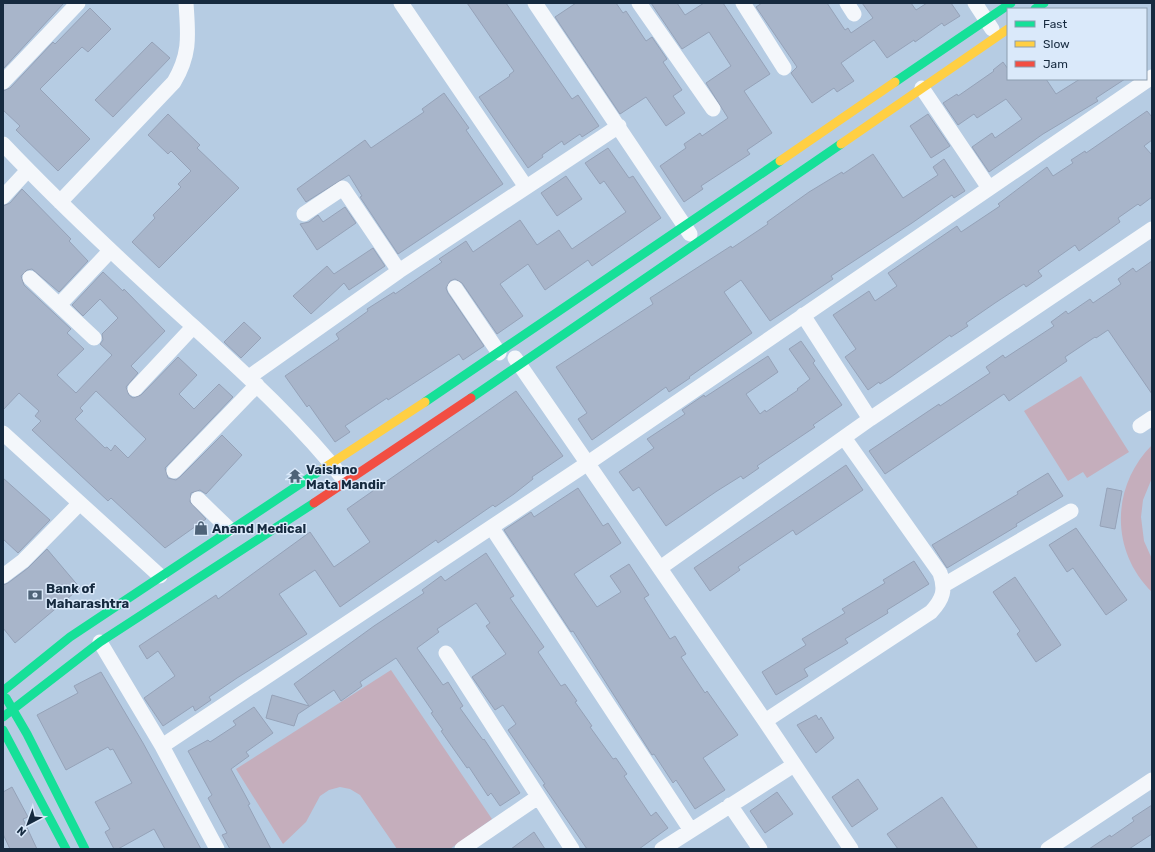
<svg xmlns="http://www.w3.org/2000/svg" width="1155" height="852" font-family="Rubik,sans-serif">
<rect width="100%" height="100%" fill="#b6cce3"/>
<!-- green -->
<path fill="#c5aebc" d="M1081,376L1129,452L1087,478L1083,472L1068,481L1024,411Z
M1152,445V478L1143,500L1141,517L1144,541L1152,559V592C1110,551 1111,486 1152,445Z
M391,670L492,819L450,849H397L360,795L350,789L340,787L329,790L320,796L306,822L283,844L236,769Z"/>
<!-- building -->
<path fill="#a8b5ca" stroke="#95a2b8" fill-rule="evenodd" d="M3,3H64L3,69Z
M467,3H506L572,99L578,95L599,126L582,137L580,134L564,145L562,141L542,155L543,157L528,168L479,97L510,76L509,75L514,71Z
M576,3H616L623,13L626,11L646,41L652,37L667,59L663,62L682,90L673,96L685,113L666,126L646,97L620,114L555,17Z
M651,3H677L685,15L704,3H723L770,74L744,91L772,133L747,150L750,154L701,186L703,189L684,202L660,166L686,148L684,144L700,133L702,136L728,118L706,83L731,66L709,32L682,49Z
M762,3H827L845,30L848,28L851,33L873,18L862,3H911L916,10L927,3H951L960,16L944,26L942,23L915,42L914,40L887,58L874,40L841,63L854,81L837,92L834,88L812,103L791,73L797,67L756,7Z
M90,8L111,29L88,52L82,47L40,89L90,139L58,171L16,130L20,126L3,110V91L10,88L53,42L55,44Z
M152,42L170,58L113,117L95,100Z
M1003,62L1008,69V79H1046L1056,94L1080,79H1125L1096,98L1098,101L1043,134L989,172L972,147L992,133L995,138L1022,119L1006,99L977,118L974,114L958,125L943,103L957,94L958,96L994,71L993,70Z
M444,93L469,128L466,130L503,184L398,254L360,197L362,196L349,175L306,202L297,189L365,140L371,148L424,112L422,109Z
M1147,111L1152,117V140L1144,146L1152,155V197L1140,206L1138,204L1118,218L1120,222L1079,251L1075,245L1038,271L1042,276L1026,287L1024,284L995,303L966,323L968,326L951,337L950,335L891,377L880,384L879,382L868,390L845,357L856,349L833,315L869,291L875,301L897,286L888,273L957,226L961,232L1000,206L998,204L1047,167L1053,176L1073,163L1071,160L1085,151L1086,153Z
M168,114L200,145L197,148L239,188L159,268L132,242L155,218L153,215L181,187L178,184L191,171L171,151L168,154L148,135Z
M928,114L950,146L931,158L910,126Z
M608,148L629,178L633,176L661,218L592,266L588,260L545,290L528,264L500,284L523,316L497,334L462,283L455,279L450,281L446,288L448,293L484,346L463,360L459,354L388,400L387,398L345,426L350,432L335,442L309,405L307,407L285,376L339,339L336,334L368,311L367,309L394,292L395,294L442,262L439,259L466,241L473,252L520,220L537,245L559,230L572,249L626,212L604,181L600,184L585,163Z
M873,154L903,198L938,175L933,167L944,159L965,191L954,198L952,195L912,223L831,276L833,279L770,321L741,280L724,292L752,333L689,377L690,378L669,392L666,387L592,440L578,419L587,413L556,367L653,304L650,298L731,246L732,248L768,224L767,222L809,192L842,172L843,174Z
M566,176L582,199L557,216L541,193Z
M22,189L71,239L69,241L88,261L59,292L32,269L27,270L21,276L24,285L71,329L67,333L84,349L57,375L76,393L112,355L100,344L103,340L102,334L118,318L100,299L83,316L72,305L103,272L123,291L124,289L165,331L131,366L138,373L126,387L129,395L133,398L141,395L178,357L197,375L179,394L194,409L219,384L233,397L165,468L168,478L176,480L180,477L222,435L242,455L206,494L200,490L191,493L190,502L206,519L165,548L111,498L108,501L32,430L41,421L35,416L39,411L19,393L3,410V206L10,203ZM96,391L146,439L128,458L115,445L111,451L107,447L105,448L75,419L83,411L80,408Z
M345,207L356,223L317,250L300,224L309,222L318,215L323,222Z
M373,248L385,266L349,290L344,283L311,314L293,296L327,266L334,274Z
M1152,261V394L1108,330L1096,338L1095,337L1065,357L1067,361L1009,401L1004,394L885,474L869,451L939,404L940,406L990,373L986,367L1003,355L1005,358L1054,326L1051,322L1066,311L1068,314L1090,299L1093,303L1121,284L1118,279L1133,268L1136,272Z
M244,322L261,338L241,358L224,342Z
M801,341L815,361L813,363L842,405L813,425L815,427L757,466L759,468L743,479L741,476L717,491L666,526L639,487L633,491L619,472L654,448L647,439L685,414L682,410L704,395L705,397L768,356L778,372L746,394L760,414L765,410L766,412L798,390L797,389L810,379L789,349Z
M516,391L563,456L532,477L533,479L514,494L495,507L493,505L438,543L436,540L340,607L315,570L279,594L307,634L237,678L209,697L211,700L195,711L193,706L163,726L144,698L175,676L158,651L147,659L139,646L216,595L218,599L310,532L334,567L370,542L347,509Z
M846,465L863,490L796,535L793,530L738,567L740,570L710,591L694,568Z
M1048,473L1063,496L1016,524L1017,526L947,568L932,545L1018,494L1017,492Z
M3,478L50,520L18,553L3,539Z
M578,488L603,526L608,523L621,543L574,574L597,607L621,592L610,576L629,564L649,595L644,598L670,639L675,636L686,654L681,657L705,693L707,691L738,735L703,758L725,790L695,809L676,780L673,783L654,754L652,755L573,631L571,632L504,530L531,512L534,517Z
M1107,488L1122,491L1115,529L1100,526Z
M1076,528L1127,600L1106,615L1073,568L1067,572L1049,545Z
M47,549L80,588L15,643L3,628V585L8,583L28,568Z
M486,553L514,596L510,598L544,647L538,652L561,686L565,684L577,701L575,702L592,726L590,727L613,759L616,758L627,774L624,776L651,816L656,812L668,828L639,849H587L543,785L545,784L508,730L516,724L503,705L495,710L472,677L506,654L486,626L490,623L476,603L437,629L439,632L417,648L443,685L448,682L463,706L460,708L483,740L484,739L520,793L500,806L491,793L488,796L469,767L467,768L455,751L441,731L443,730L431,713L433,712L396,658L360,682L362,686L341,701L334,690L298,714L294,726L266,718L272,695L309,706L294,684L374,626L424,593L422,590L441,576L445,581Z
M914,561L929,584L887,610L888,613L845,639L848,643L804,669L808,676L776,695L762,672L806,645L802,639L845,613L842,609L885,583L883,580Z
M1015,577L1061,645L1036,662L1017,634L1020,631L993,592Z
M101,672L143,743L201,849H165L154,829L118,849H114L105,832L110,829L95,802L132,783L113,749L110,750L108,747L66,770L37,715L78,693L74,686Z
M254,707L273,733L246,752L249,756L231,769L250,804L248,805L271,849H230L222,835L227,833L208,798L212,795L188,751L208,740L210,742L236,725L233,721Z
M816,715L819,720L821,717L834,738L816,753L797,725Z
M858,779L878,809L852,827L832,797Z
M12,787L28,817L23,819L37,849H10L3,834V792Z
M777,792L793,814L765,833L750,811Z
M942,797L978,849H898L887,834Z
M1152,805V834L1129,849H1089L1110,835L1111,837L1134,821L1132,818Z
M534,832L545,849H511Z"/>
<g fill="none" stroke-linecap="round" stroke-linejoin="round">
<!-- street -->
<path stroke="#f4f7fb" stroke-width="15" d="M401,3L526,187
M535,3L690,234
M639,3L713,109
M743,3L784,68
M847,3L854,14
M975,3L992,29
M3,82L78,3
M922,88L989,188
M3,144C61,205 122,262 184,318C241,370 298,421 346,482
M3,197L28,170
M60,202L174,82C191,53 188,35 186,3
M304,214L343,188L399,271
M30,278L94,338
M455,288L499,353
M59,305L110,251
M803,315L870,419
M515,358L765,721L851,849
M249,377L399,271L619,126
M135,389L193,327
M1140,426L1152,418
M3,433L160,576
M174,471L257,385
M198,499L229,529
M492,528L690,829
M660,568L870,419L1152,229
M3,576L23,561L80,503
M944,585L1071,511
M100,642L162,746L217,849
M446,653L572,849
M765,721L931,612C943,599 946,590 940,573L845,439
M162,746L588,463L1152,77
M730,805L760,849
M462,849L538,797
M662,849L794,765
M1048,849L1152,780"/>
<!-- fast -->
<path stroke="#16e098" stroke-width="9" d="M1035,9L1044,3
M895,82L1011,3
M471,398L841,144
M425,402L780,161
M3,691L70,637L321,470
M6,698L27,734L85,849
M3,717L100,642L314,503
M3,730L66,849"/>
<!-- slow -->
<path stroke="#ffcf43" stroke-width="9" d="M841,144L1008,29
M780,161L895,82
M321,470L425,402"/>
<!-- jam -->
<path stroke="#f24e42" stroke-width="9" d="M314,503L471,398"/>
</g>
<!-- icons -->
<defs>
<symbol id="temple-bare" viewBox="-9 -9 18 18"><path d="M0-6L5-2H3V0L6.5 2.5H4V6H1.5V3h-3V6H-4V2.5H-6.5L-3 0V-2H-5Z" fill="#4e6378" stroke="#dae9fa" stroke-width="2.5" paint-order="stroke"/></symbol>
<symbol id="shop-bare" viewBox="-9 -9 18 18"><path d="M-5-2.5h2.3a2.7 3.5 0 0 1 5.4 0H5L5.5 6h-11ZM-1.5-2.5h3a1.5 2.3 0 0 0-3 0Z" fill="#4e6378" stroke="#dae9fa" stroke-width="2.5" paint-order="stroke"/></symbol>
<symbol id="bank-bare" viewBox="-9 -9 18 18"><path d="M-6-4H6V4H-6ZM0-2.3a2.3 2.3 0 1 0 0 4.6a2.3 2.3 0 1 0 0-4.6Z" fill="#4e6378" stroke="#dae9fa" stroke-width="2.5" paint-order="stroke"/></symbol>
</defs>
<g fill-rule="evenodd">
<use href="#temple-bare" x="285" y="466" width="20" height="20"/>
<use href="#shop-bare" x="191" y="518" width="20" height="20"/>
<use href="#bank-bare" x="25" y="585" width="20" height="20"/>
</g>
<g text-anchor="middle" stroke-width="3" stroke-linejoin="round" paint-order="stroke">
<!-- poi labels -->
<g font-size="13" font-weight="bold" fill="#162a3f" stroke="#dae9fa" text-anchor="start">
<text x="306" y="474">Vaishno<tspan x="306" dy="15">Mata Mandir</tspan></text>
<text x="212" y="533">Anand Medical</text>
<text x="46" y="593">Bank of<tspan x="46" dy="15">Maharashtra</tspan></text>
</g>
</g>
<!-- border -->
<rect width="1155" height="852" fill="none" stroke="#162a3f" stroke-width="8"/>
<!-- legend -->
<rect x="1007" y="8" width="140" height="72" fill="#dae9fa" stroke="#8c9daf"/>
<rect x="1015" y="21" width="20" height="6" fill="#16e098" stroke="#8c9daf"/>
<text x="1043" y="28" font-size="12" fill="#162a3f">Fast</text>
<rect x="1015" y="41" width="20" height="6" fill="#ffcf43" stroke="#8c9daf"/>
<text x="1043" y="48" font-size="12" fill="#162a3f">Slow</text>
<rect x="1015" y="61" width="20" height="6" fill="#f24e42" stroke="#8c9daf"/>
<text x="1043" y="68" font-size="12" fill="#162a3f">Jam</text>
<!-- north arrow -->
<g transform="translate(28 824) rotate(221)" stroke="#dae9fa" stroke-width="3" paint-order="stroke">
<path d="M0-3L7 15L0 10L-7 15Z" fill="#162a3f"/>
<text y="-6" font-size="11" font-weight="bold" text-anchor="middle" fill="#162a3f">N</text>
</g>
</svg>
